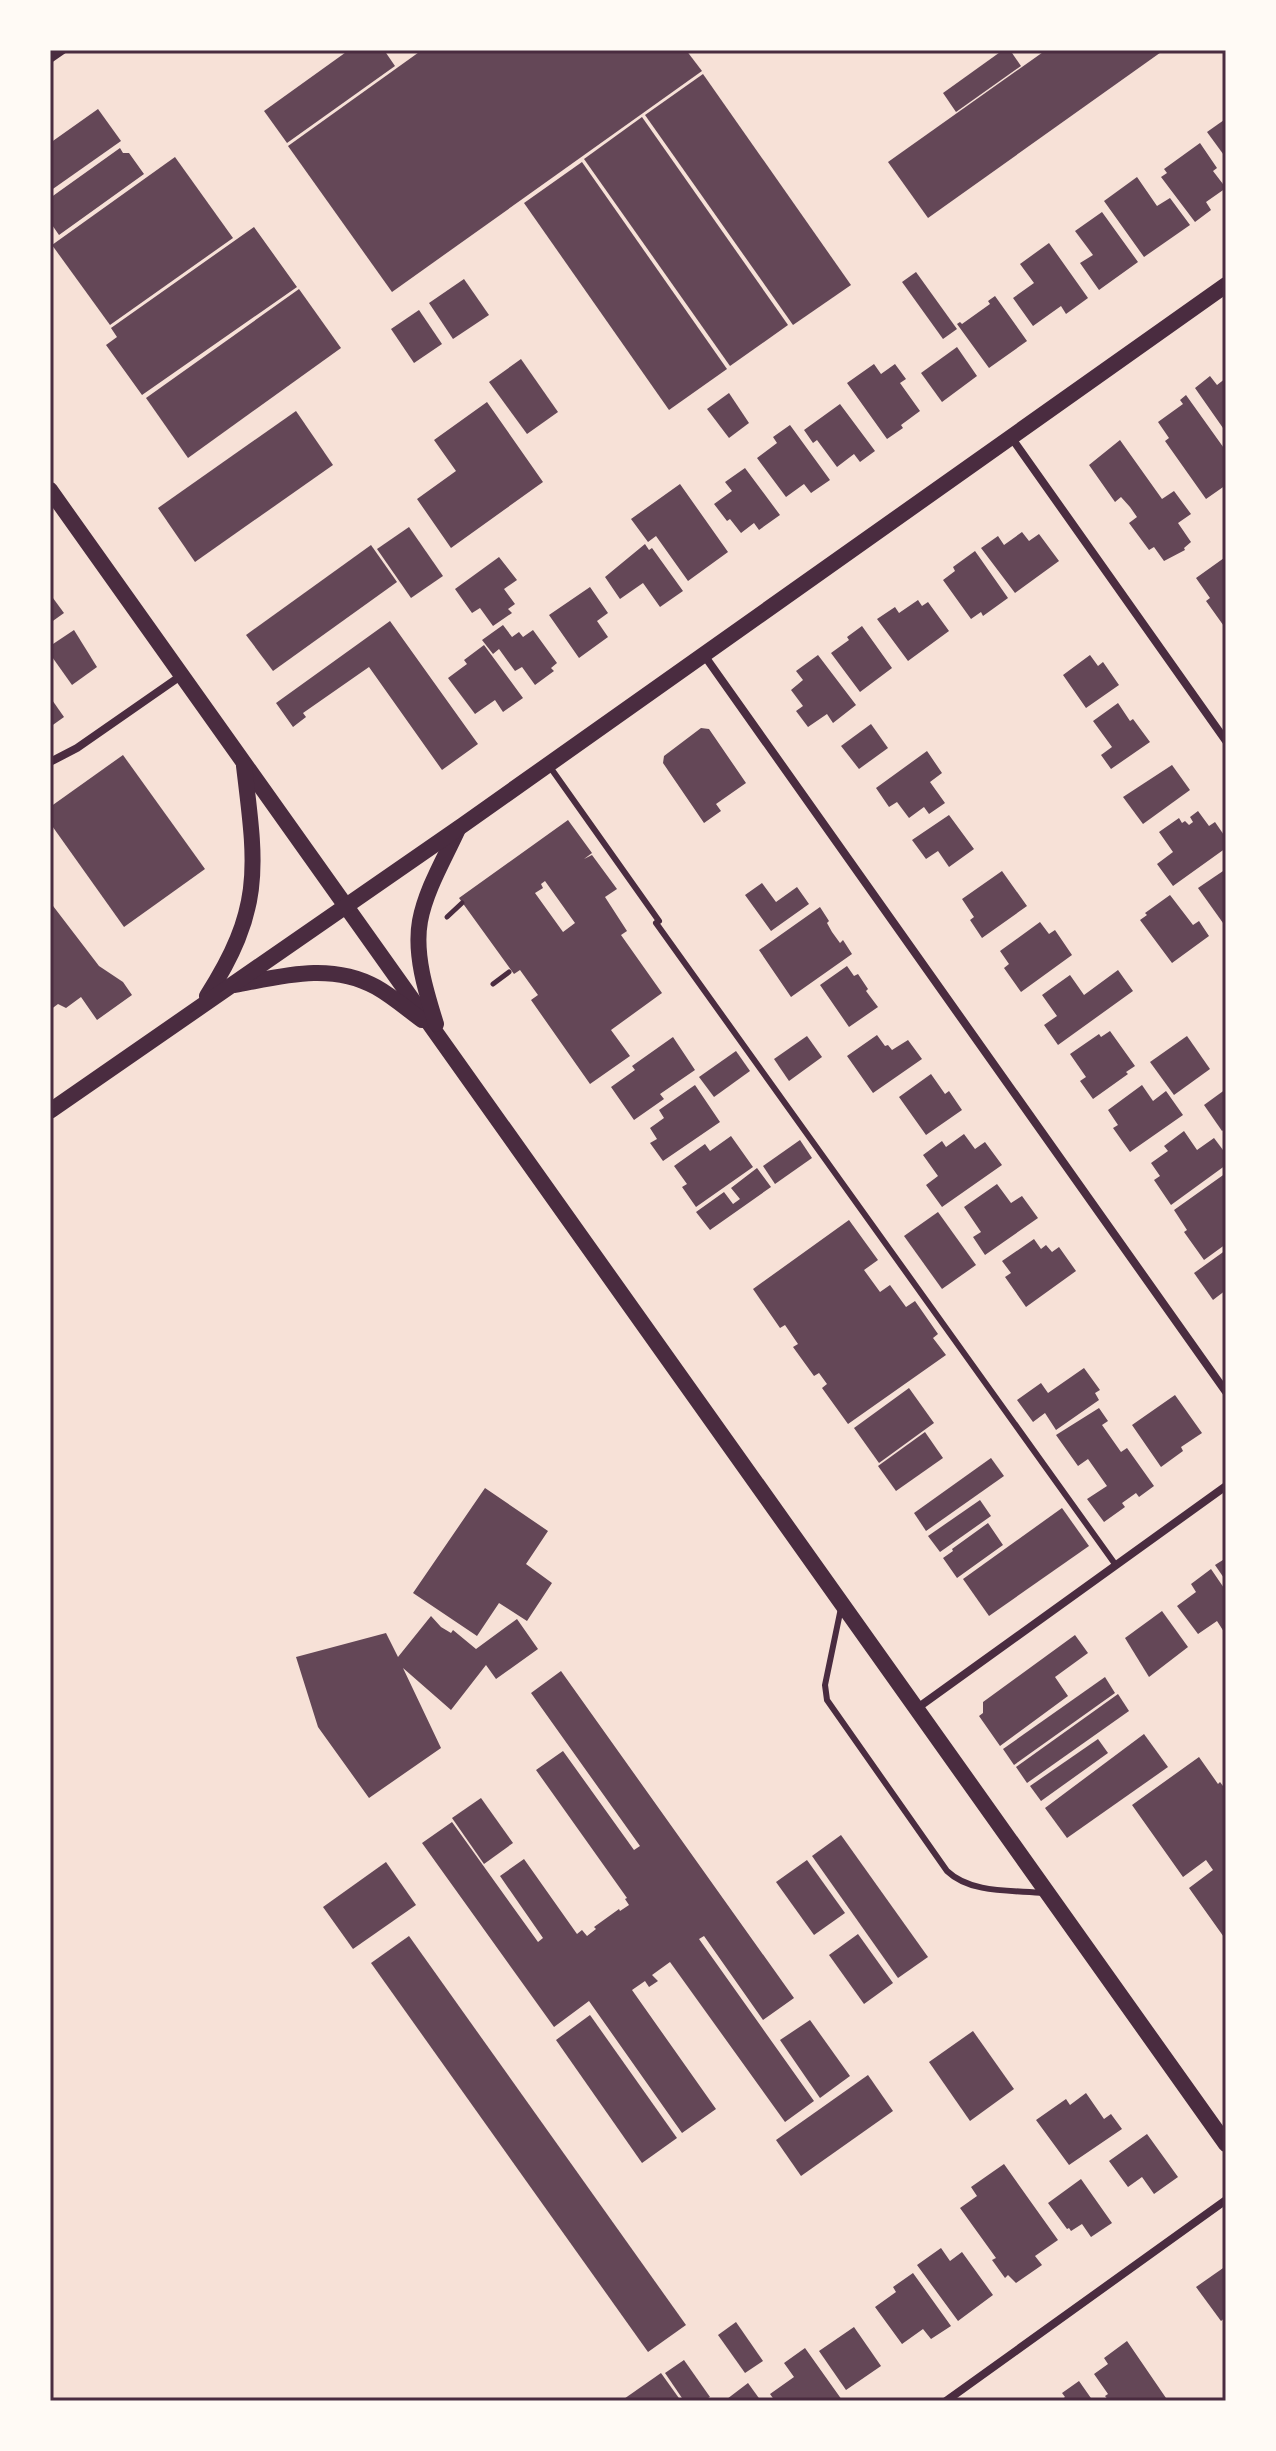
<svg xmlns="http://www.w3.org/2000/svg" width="1276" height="2451" viewBox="0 0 1276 2451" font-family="'Source Serif 4',serif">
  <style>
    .building { fill: #644757; fill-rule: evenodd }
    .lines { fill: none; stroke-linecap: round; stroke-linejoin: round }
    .path { stroke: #4a2c40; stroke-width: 5 }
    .service { stroke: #4a2c40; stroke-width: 6 }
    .minor { stroke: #4a2c40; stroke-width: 8 }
    .secondary { stroke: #4a2c40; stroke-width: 16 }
    .neatline { fill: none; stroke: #4a2c40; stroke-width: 3 }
  </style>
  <rect width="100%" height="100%" fill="#f7e1d7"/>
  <g class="building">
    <path d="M349,50H384L395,66L287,143L264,111Z"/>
    <path d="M422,50H686L702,71L392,292L288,146Z"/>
    <path d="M1003,50H1010L1021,66L956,112L943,93Z"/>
    <path d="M1046,50H1164L928,218L888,162Z"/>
    <path d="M703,74L851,285L793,325L645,115Z"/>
    <path d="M98,109L121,141L50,191V143Z"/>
    <path d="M642,117L788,325L730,366L584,159Z"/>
    <path d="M1224,120L1226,122V158L1207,132Z"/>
    <path d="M1200,143L1217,168L1213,171L1226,188L1206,202L1211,210L1195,222L1161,177L1167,173L1164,169Z"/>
    <path d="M120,148L123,153H129L144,174L59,235L50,222V198Z"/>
    <path d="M175,157L233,238L110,325L52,245Z"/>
    <path d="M582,162L727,369L669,410L524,203Z"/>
    <path d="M1137,177L1157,206L1170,198L1190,225L1144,257L1104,201Z"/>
    <path d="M1102,212L1138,262L1099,290L1080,263L1093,255L1075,231Z"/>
    <path d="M254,227L297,287L142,395L106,345L117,337L111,328Z"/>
    <path d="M1049,243L1088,298L1066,314L1061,306L1033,326L1013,298L1034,283L1020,264Z"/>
    <path d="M916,272L957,329L943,339L902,282Z"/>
    <path d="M464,279L489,315L453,339L429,303Z"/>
    <path d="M299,289L341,348L188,458L146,398Z"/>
    <path d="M995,296L1027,341L989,368L957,324L960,322L962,324L990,304L988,301Z"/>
    <path d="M419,310L442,344L414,363L391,329Z"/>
    <path d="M957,347L977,376L942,402L921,373Z"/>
    <path d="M521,359L558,412L527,434L489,382Z"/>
    <path d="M874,364L881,374L895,364L906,379L900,383L920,411L901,425L903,428L887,439L847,383Z"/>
    <path d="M1210,376L1217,385L1226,378V425L1223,428L1195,388Z"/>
    <path d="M729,393L749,423L729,438L707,409Z"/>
    <path d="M1186,395L1226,451V485L1206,499L1165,441L1169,438L1158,422L1183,404L1180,400Z"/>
    <path d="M487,402L543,482L451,548L417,499L456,471L434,440Z"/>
    <path d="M840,404L875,451L860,462L854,454L837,467L817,440L813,443L804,430Z"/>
    <path d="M296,411L333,465L195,562L158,508Z"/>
    <path d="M790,425L830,480L811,493L804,484L786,497L757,458L777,443L773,437Z"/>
    <path d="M1120,440L1162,499L1174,491L1191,514L1178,523L1191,542L1184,548L1185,550L1164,561L1154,547L1149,550L1129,523L1137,517L1130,507L1121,497L1115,502L1089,465Z"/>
    <path d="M745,468L780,515L759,530L754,523L741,533L730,519L727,521L714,504L732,491L725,482Z"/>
    <path d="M680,484L728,552L688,581L656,536L648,542L631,519Z"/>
    <path d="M409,527L443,576L411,598L377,549Z"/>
    <path d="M1022,532L1029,541L1039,534L1059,561L1015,593L981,548L998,536L1004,545Z"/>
    <path d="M645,544L649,550L652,548L683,591L660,607L643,583L620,599L605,577Z"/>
    <path d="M371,545L397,582L273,671L246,635Z"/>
    <path d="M975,551L1008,598L983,616L981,612L971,619L943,580L955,571L953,567Z"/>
    <path d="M499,557L517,580L504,589L515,604L508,609L512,613L493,626L480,608L472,613L455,589Z"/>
    <path d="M1224,558L1226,560V629L1206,601L1210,598L1196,578Z"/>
    <path d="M590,587L608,613L597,621L608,637L579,658L549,615Z"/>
    <path d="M50,594L64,613L50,623Z"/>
    <path d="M918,600L922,606L928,602L949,631L908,661L877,619L895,607L899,613Z"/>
    <path d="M390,621L478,744L442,770L369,667L303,713L306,717L293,727L276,703Z"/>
    <path d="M503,625L512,637L519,632L523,637L533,630L557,663L551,668L554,671L535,685L522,667L515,671L499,649L493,654L482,640Z"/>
    <path d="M862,626L892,668L860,692L831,653L849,640L847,637Z"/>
    <path d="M74,630L97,667L72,685L50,654V646Z"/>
    <path d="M484,645L523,698L503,712L495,700L475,714L448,678L467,664L464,660Z"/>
    <path d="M818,655L856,705L833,723L827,714L808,727L796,711L803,706L791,690L803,680L796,671Z"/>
    <path d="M1090,655L1098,666L1103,662L1119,685L1086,708L1063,675Z"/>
    <path d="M50,697L64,717L50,727Z"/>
    <path d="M1118,703L1130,721L1133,719L1150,742L1111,769L1101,755L1112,747L1093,721Z"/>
    <path d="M871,724L888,748L859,769L841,746Z"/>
    <path d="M701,728L709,729L746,783L716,804L721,811L704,823L663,763L664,756Z"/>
    <path d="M927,751L942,773L930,782L945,803L929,814L924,807L909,818L897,802L889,807L876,788Z"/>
    <path d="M123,755L205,869L124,927L50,823V807Z"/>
    <path d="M1172,765L1190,790L1143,824L1123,797Z"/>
    <path d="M1198,811L1209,826L1215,822L1226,838V848L1173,886L1157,864L1173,852L1159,832L1179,818L1182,823L1185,821L1189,825L1193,822L1190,817Z"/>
    <path d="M949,815L974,849L949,867L938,851L926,859L912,840Z"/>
    <path d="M568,820L592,853L584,859L592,855L617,889L605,897L627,931L621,935L662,993L611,1030L630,1056L590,1084L531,1000L538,995L520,970L514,974L459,898ZM545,881L575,923L563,932L535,893L543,888L541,884Z"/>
    <path d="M1226,869V921L1223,923L1198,888Z"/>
    <path d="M1002,871L1027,906L982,938L970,920L974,917L962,899Z"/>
    <path d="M762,883L776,902L797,887L809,904L771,931L745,895Z"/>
    <path d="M1170,895L1193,925L1199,921L1209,936L1172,963L1140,920L1147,915L1145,913Z"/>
    <path d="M50,902L99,966L123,982L132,995L97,1020L81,997L66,1008L58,1004L50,1010Z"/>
    <path d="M820,907L829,921L827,923L832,932L840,943L843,940L852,954L791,997L759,950Z"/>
    <path d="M1040,922L1049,934L1055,930L1072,955L1021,992L1004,968L1009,964L1000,951Z"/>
    <path d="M847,966L854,976L858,974L868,989L866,991L878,1007L849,1027L820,985Z"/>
    <path d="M1118,970L1133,991L1058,1045L1044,1025L1057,1016L1042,995L1070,975L1084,995Z"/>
    <path d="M1110,1031L1135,1066L1126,1072L1128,1074L1093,1099L1080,1081L1086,1077L1070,1054L1099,1034L1101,1037Z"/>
    <path d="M877,1035L885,1046L888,1045L892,1050L908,1040L922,1059L873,1093L847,1056Z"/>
    <path d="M807,1036L822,1057L789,1081L774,1059Z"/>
    <path d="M1187,1036L1210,1069L1174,1095L1150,1062Z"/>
    <path d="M673,1037L695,1070L660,1094L664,1099L634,1120L611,1087L635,1070L632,1066Z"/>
    <path d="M736,1051L750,1071L714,1097L699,1077Z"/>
    <path d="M931,1074L945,1094L949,1091L962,1110L926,1135L899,1097Z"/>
    <path d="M695,1085L720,1122L663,1161L650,1143L657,1139L650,1128L664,1118L659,1110Z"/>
    <path d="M1142,1085L1153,1101L1166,1091L1183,1115L1130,1152L1113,1128L1118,1125L1108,1110Z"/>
    <path d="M1226,1089V1128L1222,1131L1204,1105Z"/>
    <path d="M1184,1131L1197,1150L1214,1138L1226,1154V1165L1171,1205L1154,1180L1160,1176L1151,1163L1168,1151L1164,1146Z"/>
    <path d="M964,1134L975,1149L985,1142L1002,1165L942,1207L926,1185L938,1176L923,1155L942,1141L946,1147Z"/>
    <path d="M731,1136L753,1167L696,1207L682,1187L687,1184L674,1166L705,1144L710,1151Z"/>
    <path d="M800,1140L812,1158L775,1184L763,1166Z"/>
    <path d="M757,1168L771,1187L710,1230L696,1212L724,1192L733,1204L740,1199L731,1188Z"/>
    <path d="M1226,1173V1244L1204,1260L1184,1232L1187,1230L1174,1210Z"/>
    <path d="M997,1184L1011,1203L1022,1196L1038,1218L985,1255L973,1237L981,1232L964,1207Z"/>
    <path d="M938,1212L976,1265L942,1289L904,1236Z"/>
    <path d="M849,1220L878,1260L864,1270L880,1292L890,1285L906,1307L915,1301L938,1334L933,1338L946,1355L848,1424L822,1388L827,1384L819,1373L814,1376L793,1347L798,1344L785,1325L780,1328L753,1289Z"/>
    <path d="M1034,1239L1041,1249L1046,1245L1052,1252L1059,1247L1076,1271L1026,1307L1005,1277L1011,1273L1002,1261Z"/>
    <path d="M1226,1250V1290L1213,1300L1194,1273Z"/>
    <path d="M1084,1368L1100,1390L1095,1393L1099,1400L1056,1430L1045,1413L1033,1422L1017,1400L1041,1383L1048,1393Z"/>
    <path d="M909,1388L934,1423L879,1463L854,1428Z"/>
    <path d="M1175,1395L1202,1433L1181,1447L1183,1451L1161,1467L1132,1425Z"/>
    <path d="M1099,1408L1108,1421L1102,1425L1121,1452L1127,1448L1154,1486L1139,1497L1136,1493L1122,1503L1125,1507L1104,1522L1087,1499L1107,1486L1088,1459L1078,1466L1056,1435Z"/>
    <path d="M925,1432L943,1458L896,1491L878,1466Z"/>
    <path d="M991,1458L1004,1476L926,1531L914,1513Z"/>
    <path d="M485,1488L548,1531L526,1564L552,1583L527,1621L499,1603L477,1636L413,1593Z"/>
    <path d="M980,1500L991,1516L940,1552L928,1536Z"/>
    <path d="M1062,1508L1089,1546L989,1616L963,1579Z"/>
    <path d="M988,1523L1003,1545L957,1578L943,1558L953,1551L952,1549Z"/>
    <path d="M1226,1558V1581L1215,1565Z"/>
    <path d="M1211,1569L1226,1591V1635L1217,1621L1198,1634L1177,1606L1196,1592L1191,1584Z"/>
    <path d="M1162,1611L1188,1647L1149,1677L1125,1638Z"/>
    <path d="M431,1616L441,1627L451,1633L453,1630L476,1649L517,1619L538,1649L496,1679L486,1665L451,1710L403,1668L441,1748L369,1798L318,1727L296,1657L386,1633L398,1657Z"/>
    <path d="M1075,1635L1088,1653L1055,1677L1068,1696L1000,1746L979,1716L983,1713V1702Z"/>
    <path d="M561,1671L794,1998L763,2020L704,1936L699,1939L814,2101L785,2122L670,1962L652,1975L658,1981L649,1987L645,1981L632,1990L716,2109L682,2133L589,2001L554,2027L422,1843L452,1822L538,1942L543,1938L500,1876L524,1859L577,1934L582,1930L587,1936L596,1929L594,1927L619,1909L620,1911L629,1905L625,1899L627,1898L536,1770L563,1751L634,1850L640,1846L531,1693Z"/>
    <path d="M1105,1677L1115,1693L1014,1765L1003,1749Z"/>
    <path d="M1118,1694L1129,1711L1027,1783L1016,1767Z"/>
    <path d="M1144,1734L1168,1767L1067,1838L1045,1808Z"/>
    <path d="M1098,1739L1108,1753L1041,1801L1030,1786Z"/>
    <path d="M1199,1757L1218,1784L1220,1782L1226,1790V1940L1189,1888L1213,1870L1206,1860L1183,1877L1132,1805Z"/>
    <path d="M481,1798L513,1843L484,1864L452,1818Z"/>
    <path d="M841,1835L928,1957L898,1978L812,1856Z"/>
    <path d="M807,1860L845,1913L814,1935L776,1882Z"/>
    <path d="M386,1862L416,1905L353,1949L323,1907Z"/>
    <path d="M858,1934L893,1983L864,2004L829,1955Z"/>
    <path d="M409,1936L686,2325L648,2352L371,1963Z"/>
    <path d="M590,2015L677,2138L642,2163L556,2040Z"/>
    <path d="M810,2020L850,2076L820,2098L780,2040Z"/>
    <path d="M973,2031L1014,2089L970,2121L929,2062Z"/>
    <path d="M868,2075L893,2111L801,2176L776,2140Z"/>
    <path d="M1086,2093L1104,2119L1111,2114L1122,2129L1069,2165L1036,2120L1066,2099L1070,2105Z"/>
    <path d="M1147,2134L1178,2177L1154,2194L1142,2177L1128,2187L1109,2161Z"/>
    <path d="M1004,2164L1058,2240L1035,2256L1042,2265L1016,2283L1008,2275L1005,2278L992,2260L996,2258L960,2208L977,2196L971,2187Z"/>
    <path d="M1081,2179L1112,2223L1091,2237L1082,2224L1071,2231L1069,2228L1067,2229L1048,2203Z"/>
    <path d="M941,2248L950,2261L962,2252L993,2295L958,2321L917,2265Z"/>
    <path d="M1226,2266V2317L1221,2321L1196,2287Z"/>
    <path d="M913,2273L951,2326L931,2339L923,2329L902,2344L875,2307L896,2292L893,2287Z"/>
    <path d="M736,2322L763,2361L745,2373L718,2335Z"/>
    <path d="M854,2327L881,2366L846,2390L819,2351Z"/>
    <path d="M1127,2341L1166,2398L1163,2401H1109L1105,2396L1108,2394L1094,2374L1108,2364L1104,2358Z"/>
    <path d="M805,2348L842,2400L840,2401H775L770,2394L794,2377L784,2363Z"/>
    <path d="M684,2360L710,2397L703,2401H684L665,2373Z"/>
    <path d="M661,2373L681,2401H621Z"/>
    <path d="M1079,2381L1093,2401H1060L1065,2397L1062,2393Z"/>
    <path d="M748,2383L761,2401H728L727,2399Z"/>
  </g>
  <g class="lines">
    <g class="path">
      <path d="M447,917L462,903"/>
      <path d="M493,984L509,972"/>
    </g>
    <g class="service">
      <path d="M550,767L659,921L656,923L1115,1564"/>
      <path d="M841,1608L825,1685L827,1700L947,1871C971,1894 1013,1890 1044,1893"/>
    </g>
    <g class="minor">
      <path d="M50,59L63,50"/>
      <path d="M1011,437L1226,741"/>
      <path d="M704,655L1226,1392"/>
      <path d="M50,762L77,748L182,675"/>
      <path d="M916,1709L1226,1486"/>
      <path d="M946,2401L1226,2200"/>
    </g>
    <g class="secondary">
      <path d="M50,490L1226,2144"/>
      <path d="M235,985C282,976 331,962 376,987C392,996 407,1009 422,1020"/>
      <path d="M207,996C264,907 256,866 244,766"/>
      <path d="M436,1024C426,992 414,954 420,921C426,889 445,858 458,829"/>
      <path d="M50,1111L463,825L1226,285"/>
    </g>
  </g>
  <rect width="1276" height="2451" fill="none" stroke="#fffaf5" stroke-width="104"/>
  <rect x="52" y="52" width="1172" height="2347" class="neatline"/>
</svg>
